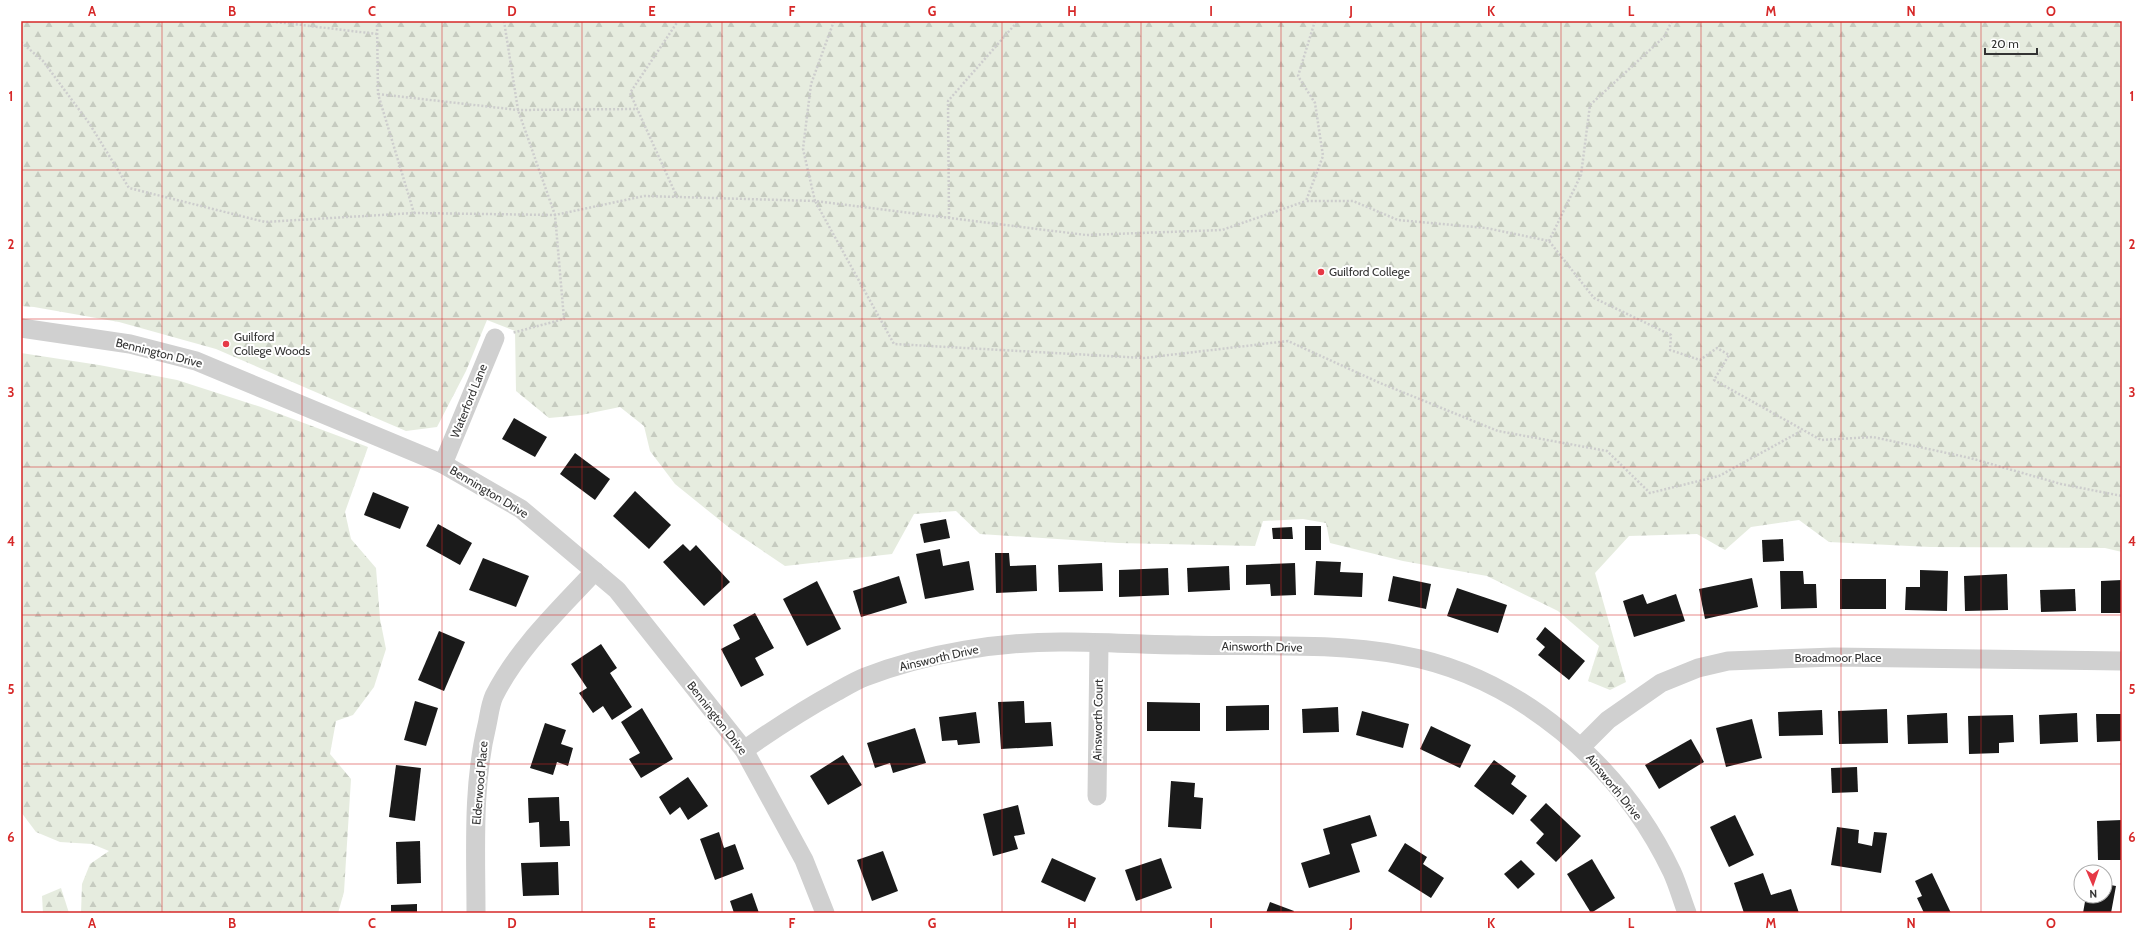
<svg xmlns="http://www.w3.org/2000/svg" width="2143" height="934" viewBox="0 0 2143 934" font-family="Cabin,sans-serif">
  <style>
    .forest { fill: url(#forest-firs) }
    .building { fill: #1a1a1a }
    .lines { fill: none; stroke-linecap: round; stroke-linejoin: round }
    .path { stroke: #cdcdcd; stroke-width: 2.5; stroke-dasharray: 2 2; stroke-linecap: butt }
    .minor { stroke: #d0d0d0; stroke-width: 19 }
    .grid { fill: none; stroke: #d62828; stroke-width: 1; stroke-opacity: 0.55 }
    .poi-dot { fill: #e63946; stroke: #fff; stroke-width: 1.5 }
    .labels { text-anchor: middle; stroke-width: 4; stroke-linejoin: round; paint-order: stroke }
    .poi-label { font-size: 12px; fill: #333; stroke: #fff; text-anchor: start }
    .street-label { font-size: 12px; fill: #333; stroke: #fff }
    .neatline { fill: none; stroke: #d62828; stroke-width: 1.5 }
    .grid-label { font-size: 13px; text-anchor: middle; font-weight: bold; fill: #d62828 }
  </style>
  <defs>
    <pattern id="forest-firs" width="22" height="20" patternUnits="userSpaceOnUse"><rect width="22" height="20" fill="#e6ecdf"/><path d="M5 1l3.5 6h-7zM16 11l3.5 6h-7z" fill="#c6cbc0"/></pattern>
  </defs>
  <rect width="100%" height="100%" fill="#fff"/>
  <g class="forest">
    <path d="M21,21H2122V552L2105,548L1930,547L1829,542L1799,520L1751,527L1725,550L1697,534L1629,536L1595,573L1626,682L1610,690L1588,681L1599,646L1558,611L1487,576L1403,561L1330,543L1326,523L1303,519L1263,521L1255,546L1118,543L980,534L956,511L914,514L892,554L785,566L732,530L675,484L650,451L644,426L620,407L581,415L549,418L516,391L515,331L487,320L466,371L437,427L406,431L216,349L119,322L34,307L21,306Z"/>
    <path d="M21,353L99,365L177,380L261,407L368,447L345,512L351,539L376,568L380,619L386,649L374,687L353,715L336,721L330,754L351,779L344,892L338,913H81L82,884L90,864L109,851L92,844L60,842L36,832L21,812Z"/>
    <path d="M61,888L69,913H43L42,896Z"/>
  </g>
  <g class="building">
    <path d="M514,418L547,437L535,457L502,439Z"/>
    <path d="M575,453L610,479L595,500L560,474Z"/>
    <path d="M635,491L671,525L649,549L613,516Z"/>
    <path d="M373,492L409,507L400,529L364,515Z"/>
    <path d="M946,519L950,538L924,543L920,524Z"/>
    <path d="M438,524L472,543L460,565L426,546Z"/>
    <rect x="1305" y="526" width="16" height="24"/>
    <path d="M1292,527L1293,539H1273L1272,528Z"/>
    <path d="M1783,539L1784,561L1763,562L1762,540Z"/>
    <path d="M683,544L690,551L696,545L730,582L704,606L663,562Z"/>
    <path d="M940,549L943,566L969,561L974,590L925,599L916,554Z"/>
    <path d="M995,553H1009L1010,566L1036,565L1037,591L996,593Z"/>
    <path d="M483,558L529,576L516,607L469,590Z"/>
    <path d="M1316,561L1341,562L1340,572L1363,573L1362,597L1314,595Z"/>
    <path d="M1102,563L1103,591L1059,592L1058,565Z"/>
    <path d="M1295,563L1296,595L1271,596L1270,584L1246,585V565Z"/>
    <path d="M1229,566L1230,590L1188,592L1187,568Z"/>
    <path d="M1168,568L1169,595L1119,597V570Z"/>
    <path d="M1920,570L1948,571L1947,611L1905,610L1906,587H1920Z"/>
    <path d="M1780,571H1803L1804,584H1816L1817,608L1781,609Z"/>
    <path d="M2007,574L2008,610L1965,611L1964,576Z"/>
    <path d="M899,576L907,603L861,617L853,591Z"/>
    <path d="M1393,576L1431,584L1426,609L1388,601Z"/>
    <path d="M1752,578L1758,607L1705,619L1699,589Z"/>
    <rect x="1840" y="579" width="46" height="30"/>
    <path d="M2122,580V613H2101V581Z"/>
    <path d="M817,581L841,629L807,646L783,599Z"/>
    <path d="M1457,588L1507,605L1498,633L1447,616Z"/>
    <path d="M2075,589L2076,611L2041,612L2040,590Z"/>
    <path d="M1643,594L1647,604L1676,594L1685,621L1634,637L1623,601Z"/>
    <path d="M755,613L774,648L755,658L764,675L741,687L721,649L740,639L733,625Z"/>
    <path d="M1545,627L1585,661L1569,680L1538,655L1545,647L1536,639Z"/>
    <path d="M439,631L465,642L444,691L418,680Z"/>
    <path d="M601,644L617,668L610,673L632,707L612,720L603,706L593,713L579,693L587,688L571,664Z"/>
    <path d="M415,701L438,708L426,746L404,740Z"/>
    <path d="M1024,701L1025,723L1051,722L1053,746L1001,749L998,702Z"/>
    <path d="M1147,702L1200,703V731H1147Z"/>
    <path d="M1269,705V730L1226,731V706Z"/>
    <path d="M1338,707L1339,732L1303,733L1302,709Z"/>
    <path d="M642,708L673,759L641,778L629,759L640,753L621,722Z"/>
    <path d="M1887,709L1888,743L1839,744L1838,711Z"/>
    <path d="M1822,710L1823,735L1779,736L1778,712Z"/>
    <path d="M1362,711L1409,724L1403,748L1356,735Z"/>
    <path d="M976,712L980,743L958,745L957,740L942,741L939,717Z"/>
    <path d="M1947,713L1948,743L1908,744L1907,715Z"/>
    <path d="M2077,713L2078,742L2040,744L2039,715Z"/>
    <path d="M2096,714H2122V741L2097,742Z"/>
    <path d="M2013,715L2014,742L1999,743V753L1969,754L1968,716Z"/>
    <path d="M1752,719L1762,758L1726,767L1716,728Z"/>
    <path d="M545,723L566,730L561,744L573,748L568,766L557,762L553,775L530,768Z"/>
    <path d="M1431,726L1471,745L1460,768L1420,749Z"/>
    <path d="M915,728L926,763L893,773L890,763L875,768L867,743Z"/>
    <path d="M1691,739L1704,762L1659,789L1645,765Z"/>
    <path d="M843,755L862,785L828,805L810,776Z"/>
    <path d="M1494,760L1516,776L1511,784L1527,796L1513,815L1474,786Z"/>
    <path d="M396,765L421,768L415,821L389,817Z"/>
    <path d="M1857,767L1858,792L1832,793L1831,768Z"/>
    <path d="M688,777L708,806L688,820L680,807L670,815L659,797Z"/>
    <path d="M1171,781L1195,783L1194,797L1203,798L1201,829L1168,827Z"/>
    <path d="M559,797L560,821H569L570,846L540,847L539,822L529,823L528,798Z"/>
    <path d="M1546,803L1581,836L1556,862L1536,843L1544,834L1530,820Z"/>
    <path d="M1018,805L1025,834L1014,836L1018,849L993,856L983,814Z"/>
    <path d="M1370,815L1377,836L1351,844L1360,872L1309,888L1301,863L1330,854L1323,829Z"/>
    <path d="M1735,815L1754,855L1729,867L1710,827Z"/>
    <path d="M2122,820V860H2098L2097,821Z"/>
    <path d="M1837,827L1859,830L1858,843L1872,846L1874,832L1887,833L1881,873L1831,865Z"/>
    <path d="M719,832L724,848L735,844L744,869L715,880L700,839Z"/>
    <path d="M420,841L421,883L397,884L396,842Z"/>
    <path d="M1405,843L1427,857L1423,864L1444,878L1431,898L1388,871Z"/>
    <path d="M883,851L898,891L872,901L857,860Z"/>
    <path d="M1052,858L1096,878L1085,902L1041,882Z"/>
    <path d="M1161,858L1172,888L1136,901L1125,870Z"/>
    <path d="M1592,859L1615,898L1591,913L1567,874Z"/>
    <path d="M1521,860L1535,874L1518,889L1504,874Z"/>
    <path d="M558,862L559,895L523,896L521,863Z"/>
    <path d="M1763,873L1771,895L1791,889L1799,913H1744L1734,883Z"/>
    <path d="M1932,873L1951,913H1924L1917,898L1922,896L1915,881Z"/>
    <path d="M2105,884L2116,886L2111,913H2083L2086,896H2105Z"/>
    <path d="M752,893L759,913H734L730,901Z"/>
    <path d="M1270,902L1294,911L1293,913H1266Z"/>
    <path d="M417,904V913H391V905Z"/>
  </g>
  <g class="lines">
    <g class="path">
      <path d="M268,21L377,34"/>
      <path d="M377,21L378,94L414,213"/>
      <path d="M504,21L518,110L555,215L564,319L512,333"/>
      <path d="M834,21L811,84L803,149L815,201L1086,235L1222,230L1306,201"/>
      <path d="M1315,21L1298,76L1315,103L1323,156L1306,201H1353L1398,220L1486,228L1549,241L1594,298L1671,335L1670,350L1700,360L1717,348L1729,355L1714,380L1821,440L1873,437L1970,458L2061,484L2122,496"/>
      <path d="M21,42L43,61L89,123L129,188L265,222L414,213L555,215L644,196L815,201L894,344L1144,358L1288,341L1380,383L1498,431L1607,451L1650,493L1719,476L1803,430"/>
      <path d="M378,94L518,110L638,109"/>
      <path d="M677,197L630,93L678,21"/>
      <path d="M949,218L948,101L1018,21"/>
      <path d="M1549,241L1581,175L1590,105L1664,37L1672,21"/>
    </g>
    <g class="minor">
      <path d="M21,328L130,344L196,361L443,464L521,509L617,590L744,750L804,860L825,913"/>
      <path d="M443,464L495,338"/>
      <path d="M1581,747L1608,720L1661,683L1698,668L1728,661L1834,657L2122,661"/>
      <path d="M744,750C774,729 803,710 836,692C845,687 855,681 865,677C927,653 1002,641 1068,642C1108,642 1148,645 1188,645C1258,647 1331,642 1401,655C1519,676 1621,765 1672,872C1678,885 1682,900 1687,913"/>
      <path d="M1097,796L1099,644"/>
      <path d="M476,913C476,851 472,787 487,725C489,716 490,705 494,696C518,648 559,610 595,571"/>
    </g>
  </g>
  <path class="grid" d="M162,21V913M302,21V913M442,21V913M582,21V913M722,21V913M862,21V913M1002,21V913M1141,21V913M1281,21V913M1421,21V913M1561,21V913M1701,21V913M1841,21V913M1981,21V913M21,170H2122M21,319H2122M21,467H2122M21,615H2122M21,764H2122"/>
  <g class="poi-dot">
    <circle cx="1321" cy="272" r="4"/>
    <circle cx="226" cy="344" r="4"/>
  </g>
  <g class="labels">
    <g class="poi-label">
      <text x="1329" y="276">Guilford College</text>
      <text x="234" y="341">Guilford<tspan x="234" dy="14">College Woods</tspan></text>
    </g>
    <g class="street-label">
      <text transform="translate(159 353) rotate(14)" y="4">Bennington Drive</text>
      <text transform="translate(469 401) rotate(-68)" y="4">Waterford Lane</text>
      <text transform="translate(489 492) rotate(31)" y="4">Bennington Drive</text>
      <text transform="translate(1262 647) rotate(1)" y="4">Ainsworth Drive</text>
      <text transform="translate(939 658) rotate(-13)" y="4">Ainsworth Drive</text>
      <text x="1838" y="662">Broadmoor Place</text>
      <text transform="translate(717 718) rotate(52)" y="4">Bennington Drive</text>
      <text transform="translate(1098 720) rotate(-89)" y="4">Ainsworth Court</text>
      <text transform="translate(480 783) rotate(-85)" y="4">Elderwood Place</text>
      <text transform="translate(1614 787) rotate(51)" y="4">Ainsworth Drive</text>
    </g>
  </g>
  <rect width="2143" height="934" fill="none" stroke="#ffffff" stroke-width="44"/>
  <g transform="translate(2093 884) rotate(178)"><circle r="19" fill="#ffffff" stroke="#adadad"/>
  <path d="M0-3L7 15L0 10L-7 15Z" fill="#e63946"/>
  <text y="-6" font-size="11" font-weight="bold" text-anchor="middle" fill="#333333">N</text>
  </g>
  <path d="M1985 48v6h52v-6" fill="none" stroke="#333333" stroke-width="2"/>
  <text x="1991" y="48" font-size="12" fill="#333333" stroke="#ffffff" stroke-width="3" paint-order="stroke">20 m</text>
  <rect x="22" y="22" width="2099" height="890" class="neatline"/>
  <g class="grid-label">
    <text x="92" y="16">A</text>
    <text x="232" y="16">B</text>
    <text x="372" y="16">C</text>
    <text x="512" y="16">D</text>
    <text x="652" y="16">E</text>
    <text x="792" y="16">F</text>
    <text x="932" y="16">G</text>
    <text x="1072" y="16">H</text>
    <text x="1211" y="16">I</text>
    <text x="1351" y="16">J</text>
    <text x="1491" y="16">K</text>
    <text x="1631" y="16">L</text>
    <text x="1771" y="16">M</text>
    <text x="1911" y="16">N</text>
    <text x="2051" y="16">O</text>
    <text x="11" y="101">1</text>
    <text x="2132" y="101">1</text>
    <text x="11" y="249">2</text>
    <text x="2132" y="249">2</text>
    <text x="11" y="397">3</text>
    <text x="2132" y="397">3</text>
    <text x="11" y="546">4</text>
    <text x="2132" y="546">4</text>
    <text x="11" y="694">5</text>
    <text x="2132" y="694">5</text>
    <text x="11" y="842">6</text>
    <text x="2132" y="842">6</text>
    <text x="92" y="928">A</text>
    <text x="232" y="928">B</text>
    <text x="372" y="928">C</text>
    <text x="512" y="928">D</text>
    <text x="652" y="928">E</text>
    <text x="792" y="928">F</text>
    <text x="932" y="928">G</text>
    <text x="1072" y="928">H</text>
    <text x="1211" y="928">I</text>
    <text x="1351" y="928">J</text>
    <text x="1491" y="928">K</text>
    <text x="1631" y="928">L</text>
    <text x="1771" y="928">M</text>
    <text x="1911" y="928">N</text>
    <text x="2051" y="928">O</text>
  </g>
</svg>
